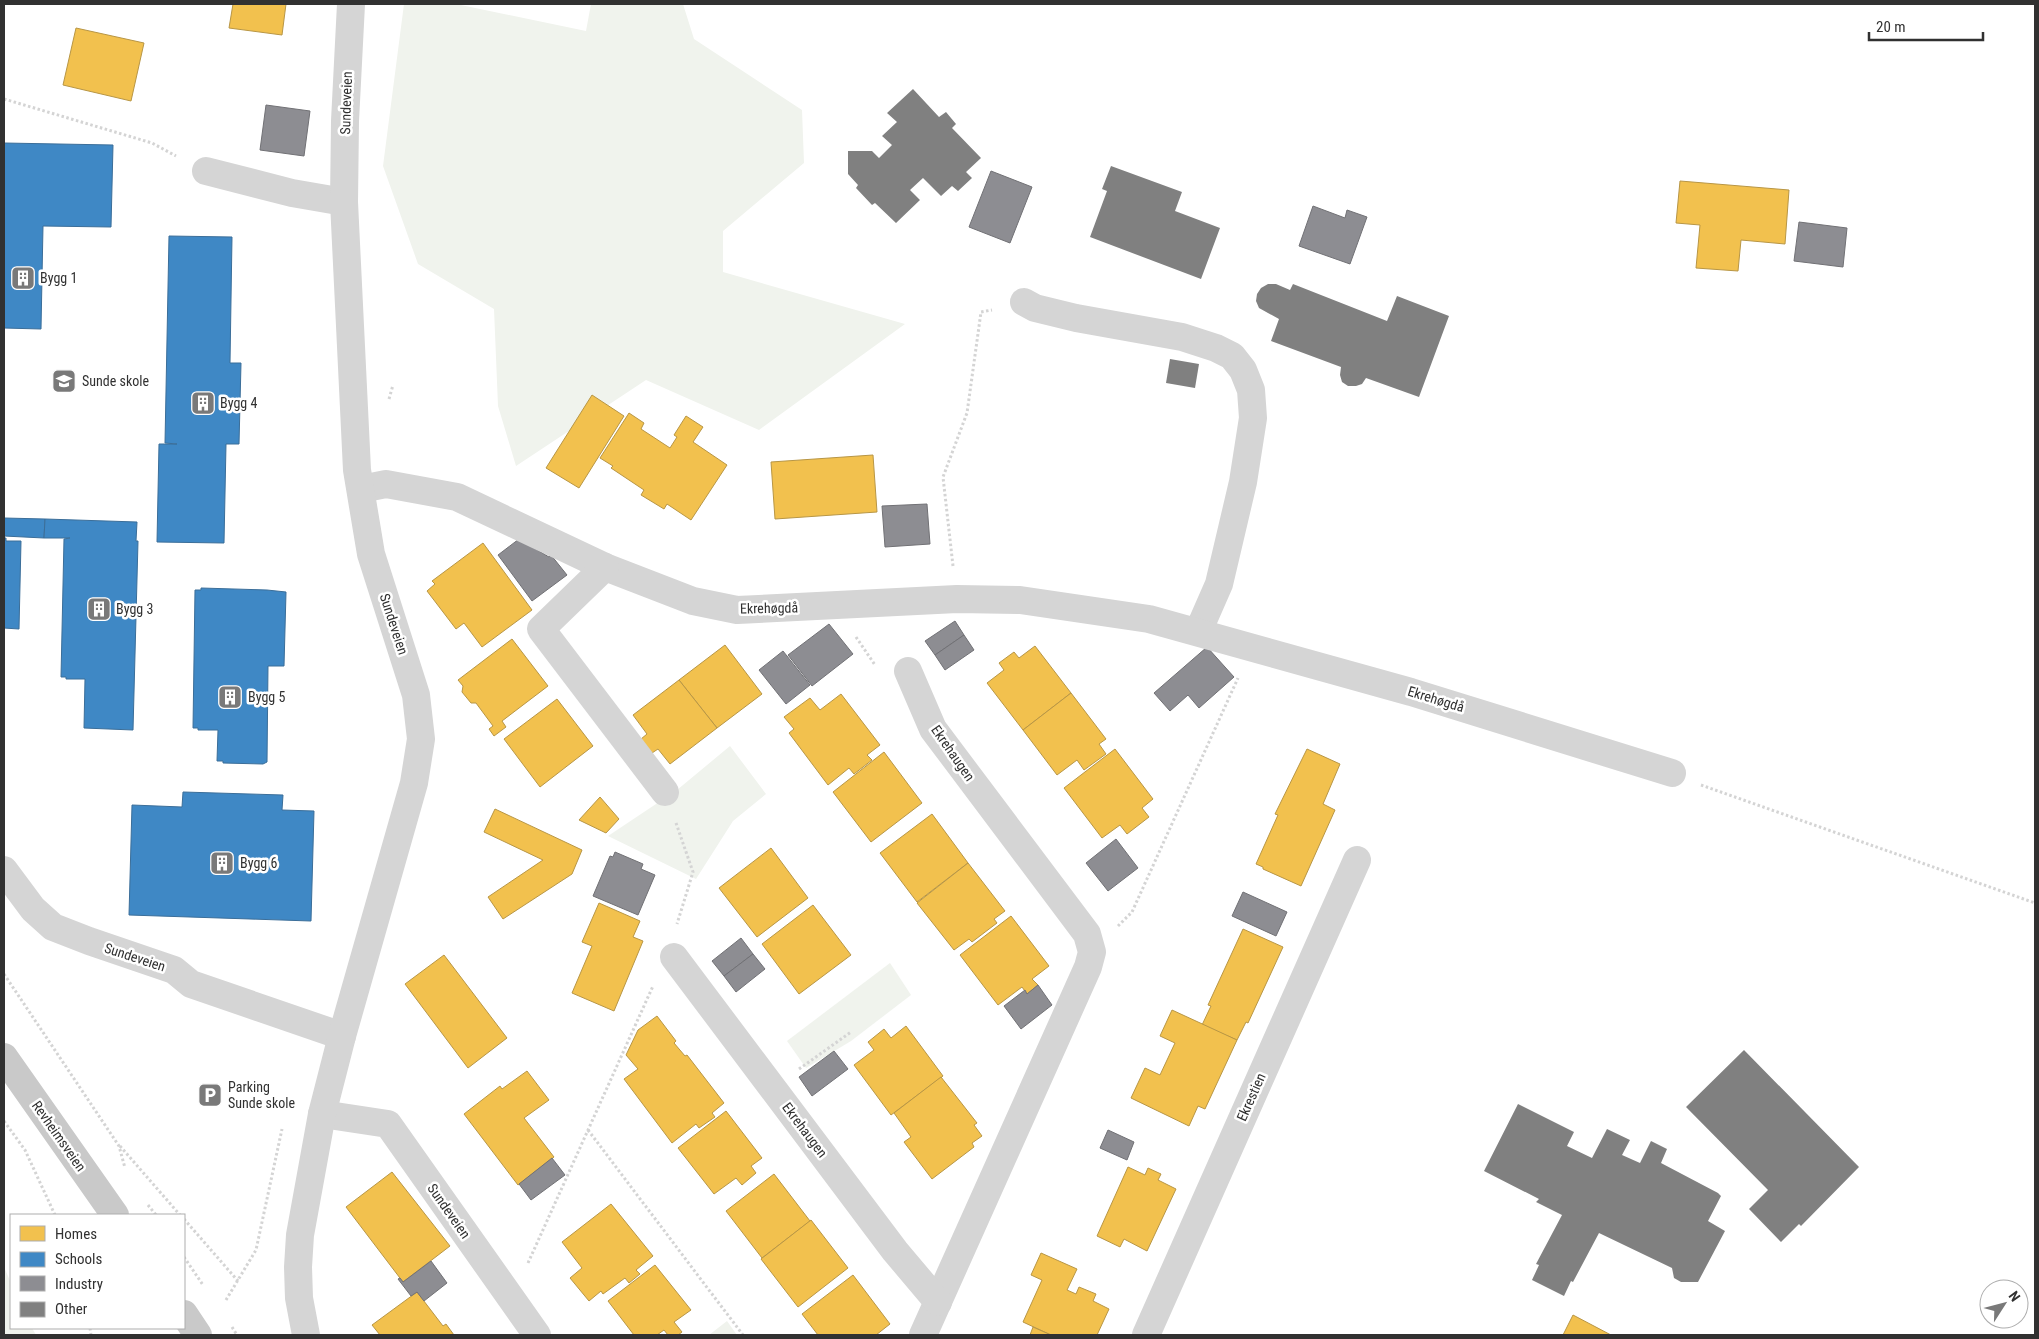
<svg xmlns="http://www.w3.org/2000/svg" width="2039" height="1339" viewBox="0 0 2039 1339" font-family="'Roboto Condensed',sans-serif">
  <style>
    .green { fill: #f0f3ed }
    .homes { fill: #f2c14e; stroke: #b89645 }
    .schools { fill: #3f88c5; stroke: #3b6e99 }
    .industry { fill: #8d8d92; stroke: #717175 }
    .building { fill: #808080 }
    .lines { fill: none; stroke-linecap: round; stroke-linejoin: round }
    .path { stroke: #d4d4d4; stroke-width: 3; stroke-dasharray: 2.5 2.5; stroke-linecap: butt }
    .minor { stroke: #d5d5d5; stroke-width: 28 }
    .major { stroke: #c9c9c9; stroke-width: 28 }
    .labels { text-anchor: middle; stroke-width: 5; stroke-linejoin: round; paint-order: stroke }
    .street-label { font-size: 14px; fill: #313131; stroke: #fff }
    .poi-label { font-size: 14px; fill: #313131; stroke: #fff; text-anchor: start }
  </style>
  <rect width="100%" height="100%" fill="#fff"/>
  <g class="green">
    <path d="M404,4H456L586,31L591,4H683L694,39L802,110L804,163L723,231V272L905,324L759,430L646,380L516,466L498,406L494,309L418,264L383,166Z"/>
    <path d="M730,746L766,794L733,821L696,879L608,836L677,790Z"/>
    <path d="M890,963L911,995L851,1041L806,1068L787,1041Z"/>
    <path d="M4,1267L11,1283V1328H32L36,1335H4Z"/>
    <path d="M727,1321L737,1335H709Z"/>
  </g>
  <g class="homes">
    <path d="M233,4H286L282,35L229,28Z"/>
    <path d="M76,28L144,43L131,101L63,85Z"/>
    <path d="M1680,181L1789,190L1785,244L1741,240L1738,271L1696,268L1700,225L1676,223Z"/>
    <path d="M592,395L624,416L579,488L546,468Z"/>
    <path d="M629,413L644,423L641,429L670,448L677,437L674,435L686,416L703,427L693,442L727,465L691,520L667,504L664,509L641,495L644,490L611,468L613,466L600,458Z"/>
    <path d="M873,455L877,512L775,519L771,462Z"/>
    <path d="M483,543L532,610L482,647L464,623L456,629L427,591L435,584L432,581Z"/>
    <path d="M512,639L548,686L502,721L506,727L494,736L489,729L493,726L476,703H471L462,692L463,686L458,680Z"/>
    <path d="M725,645L762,694L717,728L679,680Z"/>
    <path d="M1035,646L1071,693L1023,730L987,683L1004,670L999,663L1014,652L1019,658Z"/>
    <path d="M679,680L717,728L670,764L658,749L652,753L641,739L647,734L633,715Z"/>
    <path d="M1071,693L1106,739L1099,744L1106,754L1084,770L1077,760L1057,775L1023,730Z"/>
    <path d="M841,694L880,745L867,755L872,760L854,774L849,768L828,785L789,733L794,729L784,717L810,698L820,710Z"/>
    <path d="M557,699L593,746L540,787L504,739Z"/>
    <path d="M1115,749L1153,799L1142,808L1149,817L1127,834L1120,825L1102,838L1064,788Z"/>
    <path d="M1307,749L1340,764L1323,804L1335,810L1301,886L1263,869V867L1256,864L1278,815L1275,814Z"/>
    <path d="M884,752L922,803L871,842L833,792Z"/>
    <path d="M600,797L619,819L606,833L579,820Z"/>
    <path d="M495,809L582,850L572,874L503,919L488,897L543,860L484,832Z"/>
    <path d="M932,814L968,863L917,902L880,853Z"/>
    <path d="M771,848L808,898L757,937L719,888Z"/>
    <path d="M968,863L1005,911L994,919L997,923L972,942L969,939L954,950L917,903Z"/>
    <path d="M599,903L640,921L633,937L643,941L614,1011L572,993L592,946L582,942Z"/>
    <path d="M813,905L851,955L799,994L762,944Z"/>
    <path d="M1011,916L1049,966L1032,979L1038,985L1027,994L1022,987L998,1005L960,955Z"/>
    <path d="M1243,929L1283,947L1248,1023L1246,1022L1237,1040L1202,1025L1211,1006L1208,1005Z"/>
    <path d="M444,955L507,1038L468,1068L405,984Z"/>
    <path d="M1172,1010L1237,1040L1205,1109L1198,1106L1189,1126L1131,1098L1145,1068L1160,1075L1175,1043L1160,1036Z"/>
    <path d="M657,1016L676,1041L674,1043L685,1056L687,1055L724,1103L712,1113L715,1117L699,1128L696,1124L672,1143L624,1079L638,1069L626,1055L638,1030Z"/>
    <path d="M906,1026L943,1076L891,1115L854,1065L874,1050L868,1042L884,1029L891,1038Z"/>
    <path d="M527,1071L549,1100L524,1118L554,1157L518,1185L464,1114L500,1086L502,1089Z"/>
    <path d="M941,1077L977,1123L974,1125L982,1136L972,1143L974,1147L932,1179L904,1142L911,1137L894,1113Z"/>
    <path d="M726,1111L762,1158L751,1166L756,1173L742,1185L736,1178L714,1194L678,1148Z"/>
    <path d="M1128,1167L1145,1175L1148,1168L1161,1174L1158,1180L1176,1189L1147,1251L1124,1239L1120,1247L1097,1236Z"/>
    <path d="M392,1172L450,1246L403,1282L346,1207Z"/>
    <path d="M774,1174L810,1221L762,1258L726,1211Z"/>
    <path d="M611,1204L653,1256L636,1270L640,1274L629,1283L625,1278L603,1294L601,1291L589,1301L570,1278L582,1268L562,1242Z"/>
    <path d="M811,1220L848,1268L798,1307L761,1259Z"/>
    <path d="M1041,1253L1077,1269L1067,1290L1076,1294L1079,1287L1096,1294L1093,1301L1109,1309L1097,1335H1051L1023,1322L1042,1280L1031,1275Z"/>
    <path d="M655,1265L691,1310L674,1322L682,1332L678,1335H668L664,1330L657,1335H634L608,1301Z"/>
    <path d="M853,1275L890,1324L876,1335H818L802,1314Z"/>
    <path d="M417,1292L443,1326L446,1324L454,1335H380L372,1325Z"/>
    <path d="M1573,1315L1611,1335H1563Z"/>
    <path d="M1033,1327L1051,1335H1030Z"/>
  </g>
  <g class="schools">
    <path d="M4,143L113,145L111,227L43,226L41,329L4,328Z"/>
    <path d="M169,236L232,237L230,363H241L239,444H226L224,543L157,542L159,444H177L165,443Z"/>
    <path d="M4,518L45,519L44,538L4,536Z"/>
    <path d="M45,519L137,522L136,541H138L133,730L84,728L85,679H66V677H61L64,539L70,538H44Z"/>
    <path d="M4,538H6V541H21L19,629L4,628V631Z"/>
    <path d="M201,588L267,590L286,592L284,666H268L267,762L263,764L223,763V761H217L218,730H198V728H193L195,590H201Z"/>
    <path d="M183,792L283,795L282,810L314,811L311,921L129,915L132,805L182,807Z"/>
  </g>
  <g class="industry">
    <path d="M266,105L310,111L304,156L260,150Z"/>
    <path d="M991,171L1032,187L1010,243L969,227Z"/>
    <path d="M1313,206L1345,218L1347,210L1367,217L1350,264L1299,246Z"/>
    <path d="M1799,222L1847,228L1843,267L1794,261Z"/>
    <path d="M927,504L930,544L885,547L882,506Z"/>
    <path d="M519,539L549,557L551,555L567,575L532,601L498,555Z"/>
    <path d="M955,621L964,635L935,655L925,641Z"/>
    <path d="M829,624L853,654L812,686L788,655Z"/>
    <path d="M964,635L974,650L945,670L935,655Z"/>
    <path d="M1207,647L1234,677L1199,708L1188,695L1170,711L1154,693Z"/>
    <path d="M783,651L810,685L786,704L759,670Z"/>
    <path d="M1116,839L1138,868L1108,891L1086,863Z"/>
    <path d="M615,852L643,864L641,869L655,875L638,915L593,896L610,856L613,857Z"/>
    <path d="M1243,892L1287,912L1276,936L1232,916Z"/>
    <path d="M741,938L753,954L724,976L712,961Z"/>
    <path d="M753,954L765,969L736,992L724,976Z"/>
    <path d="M1038,985L1052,1005L1021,1029L1004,1006L1025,990L1027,994Z"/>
    <path d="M834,1051L848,1069L812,1096L799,1077Z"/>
    <path d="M1108,1130L1134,1142L1127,1160L1100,1148Z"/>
    <path d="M552,1158L565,1175L531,1200L519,1184Z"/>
    <path d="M431,1261L447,1283L424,1301L417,1292L411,1296L398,1279L400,1278L403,1282Z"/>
  </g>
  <g class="building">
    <path d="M913,89L939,117L946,112L956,124L952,128L981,158L966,172L972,178L958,191L952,186L941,196L923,178L910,190L920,200L896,223L875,203L872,205L856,188L858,185L848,174V151H872L879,158L892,145L882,136L897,122L887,113Z"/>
    <path d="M1111,166L1182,192L1175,211L1220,228L1201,279L1090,237L1107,191L1102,189Z"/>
    <path d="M1268,284H1276L1290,290L1293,284L1387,321L1397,296L1449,316L1419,397L1366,378L1362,384L1356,386H1348L1342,382L1340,375L1341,367L1271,341L1279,319L1259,308L1256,301L1257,294L1261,288Z"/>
    <path d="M1170,359L1199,364L1195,388L1166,383Z"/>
    <path d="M1744,1050L1859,1167L1801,1226L1799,1224L1781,1242L1749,1209L1768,1190L1686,1107Z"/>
    <path d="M1518,1104L1574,1132L1567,1146L1592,1158L1607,1129L1630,1140L1622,1155L1640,1163L1651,1141L1667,1149L1661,1163L1718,1193L1721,1196L1708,1221L1725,1231L1698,1282H1681L1674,1278L1672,1268L1599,1233L1573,1282L1571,1281L1564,1296L1532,1280L1539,1265L1536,1264L1562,1215L1536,1202L1539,1199L1484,1171Z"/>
  </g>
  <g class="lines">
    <g class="path">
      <path d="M4,99L152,143L176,156"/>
      <path d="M389,399L393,385"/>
      <path d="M953,566L943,477L967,413L981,312L992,310"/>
      <path d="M856,637L875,665"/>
      <path d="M1701,785L2035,903"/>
      <path d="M676,823L693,872L677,924"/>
      <path d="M1118,926L1132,912L1238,678"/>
      <path d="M4,974L119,1146L125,1168"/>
      <path d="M799,1069L851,1032"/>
      <path d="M4,1121L25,1150L55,1215"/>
      <path d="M588,1130L743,1335"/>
      <path d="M120,1146L180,1215"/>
      <path d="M148,1205L156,1215"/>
      <path d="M184,1219L238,1281"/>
      <path d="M184,1257L203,1285"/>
      <path d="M528,1263L653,986"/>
      <path d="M226,1300L256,1250L282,1129"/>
      <path d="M232,1327L237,1335"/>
      <path d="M90,1328L91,1335"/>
    </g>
    <g class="minor">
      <path d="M206,171L292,193L344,202"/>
      <path d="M1024,302L1035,308L1076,318L1182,337L1216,348L1232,356L1243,370L1251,390L1253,418L1243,482L1219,584L1198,632"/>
      <path d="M361,489L386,484L457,497L605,567L693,601L737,610L957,599L1020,600L1149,619L1411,692L1672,773"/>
      <path d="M605,567L541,629L665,792"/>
      <path d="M908,671L933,729L1087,934L1092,952L1088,967L923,1335"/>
      <path d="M4,870L33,909L53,927L89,941L174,970L191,984L342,1036"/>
      <path d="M674,957L895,1251L938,1302"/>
      <path d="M322,1114L388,1124L537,1335"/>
      <path d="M306,1335L299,1298L298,1267L300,1235L322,1114L342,1036L414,783L421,739L416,695L371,554L357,470L344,202L345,121L351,4"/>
      <path d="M1146,1335L1357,860"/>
    </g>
    <g class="major">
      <path d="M4,1057L115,1215"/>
      <path d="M184,1314L198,1335"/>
    </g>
  </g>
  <defs>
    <g id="building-square" transform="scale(1.25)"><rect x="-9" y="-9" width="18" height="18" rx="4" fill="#797979" stroke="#fff"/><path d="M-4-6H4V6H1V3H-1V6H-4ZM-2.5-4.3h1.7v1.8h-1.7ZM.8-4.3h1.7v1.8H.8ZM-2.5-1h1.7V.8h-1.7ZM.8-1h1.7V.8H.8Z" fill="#fff"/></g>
    <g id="school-square" transform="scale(1.25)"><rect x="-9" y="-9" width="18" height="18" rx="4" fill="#797979" stroke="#fff"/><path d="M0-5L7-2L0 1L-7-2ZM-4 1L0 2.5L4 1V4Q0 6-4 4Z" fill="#fff"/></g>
    <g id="parking-square" transform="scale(1.25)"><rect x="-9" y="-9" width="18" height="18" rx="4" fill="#797979" stroke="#fff"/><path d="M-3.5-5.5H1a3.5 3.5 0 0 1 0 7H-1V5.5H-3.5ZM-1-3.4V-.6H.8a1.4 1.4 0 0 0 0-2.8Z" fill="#fff"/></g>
  </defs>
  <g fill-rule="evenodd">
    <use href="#building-square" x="23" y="278"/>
    <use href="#school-square" x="64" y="381"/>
    <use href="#building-square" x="203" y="403"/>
    <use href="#building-square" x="99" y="609"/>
    <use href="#building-square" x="230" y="697"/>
    <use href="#building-square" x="222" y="863"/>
    <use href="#parking-square" x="210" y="1095"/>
  </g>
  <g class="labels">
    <g class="street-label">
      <text transform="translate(346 103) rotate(-88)" y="5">Sundeveien</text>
      <text transform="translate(769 608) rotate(-1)" y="5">Ekrehøgdå</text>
      <text transform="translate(394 624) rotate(72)" y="5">Sundeveien</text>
      <text transform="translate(1436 699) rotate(17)" y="5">Ekrehøgdå</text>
      <text transform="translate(953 753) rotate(55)" y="5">Ekrehaugen</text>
      <text transform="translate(135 957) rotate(18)" y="5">Sundeveien</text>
      <text transform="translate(1251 1097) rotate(-66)" y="5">Ekrestien</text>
      <text transform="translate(805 1130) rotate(53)" y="5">Ekrehaugen</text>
      <text transform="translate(59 1136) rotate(55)" y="5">Revheimsveien</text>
      <text transform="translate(449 1211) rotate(55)" y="5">Sundeveien</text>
    </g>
    <g class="poi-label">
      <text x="40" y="283">Bygg 1</text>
      <text x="82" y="386">Sunde skole</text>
      <text x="220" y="408">Bygg 4</text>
      <text x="116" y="614">Bygg 3</text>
      <text x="248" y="702">Bygg 5</text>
      <text x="240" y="868">Bygg 6</text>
      <text x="228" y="1092">Parking<tspan x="228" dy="16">Sunde skole</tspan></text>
    </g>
  </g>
  <rect width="2039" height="1339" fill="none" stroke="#313131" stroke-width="10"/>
  <rect x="10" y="1214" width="175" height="115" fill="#ffffff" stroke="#adadad"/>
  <rect x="20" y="1226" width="25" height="15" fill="#f2c14e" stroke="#adadad"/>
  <text x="55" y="1239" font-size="15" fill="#313131">Homes</text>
  <rect x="20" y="1252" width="25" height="15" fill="#3f88c5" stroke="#adadad"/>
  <text x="55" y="1264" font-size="15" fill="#313131">Schools</text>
  <rect x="20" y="1276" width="25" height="15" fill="#8d8d92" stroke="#adadad"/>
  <text x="55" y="1289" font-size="15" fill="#313131">Industry</text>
  <rect x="20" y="1302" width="25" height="15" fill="#808080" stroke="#adadad"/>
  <text x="55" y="1314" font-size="15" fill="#313131">Other</text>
  <g transform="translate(2004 1304) rotate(54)"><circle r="24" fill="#ffffff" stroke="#adadad"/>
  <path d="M0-4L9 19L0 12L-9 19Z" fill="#797979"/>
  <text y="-8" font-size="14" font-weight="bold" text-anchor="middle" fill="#313131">N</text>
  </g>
  <path d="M1869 32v8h114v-8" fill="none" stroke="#313131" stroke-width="2.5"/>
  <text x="1876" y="32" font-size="15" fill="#313131" stroke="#ffffff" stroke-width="4" paint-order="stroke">20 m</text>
</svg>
